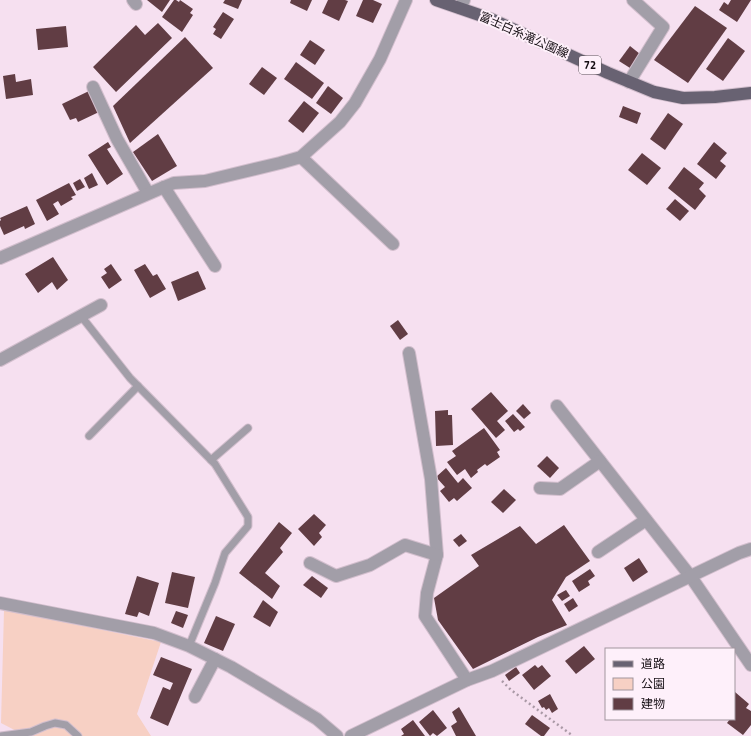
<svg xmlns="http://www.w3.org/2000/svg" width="751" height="736" viewBox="0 0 751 736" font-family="'Titillium Web','Noto Sans JP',sans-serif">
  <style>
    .green { fill: #f7d0c4 }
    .building { fill: #613d44 }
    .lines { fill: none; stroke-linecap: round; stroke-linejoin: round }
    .service-casing { stroke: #d2becd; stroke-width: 9 }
    .minor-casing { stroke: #d2becd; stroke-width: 14 }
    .primary-casing { stroke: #d2becd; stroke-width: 14 }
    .path { stroke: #ab9aa7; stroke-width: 2.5; stroke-dasharray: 2 3; stroke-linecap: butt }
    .service { stroke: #a29ea8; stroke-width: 7 }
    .minor { stroke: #a29ea8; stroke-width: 12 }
    .primary { stroke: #686272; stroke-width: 12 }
    .labels { text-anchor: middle; stroke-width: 4; stroke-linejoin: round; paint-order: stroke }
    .shield { fill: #fef0fa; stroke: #5b5258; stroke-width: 1 }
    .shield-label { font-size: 11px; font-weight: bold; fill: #150e13 }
    .street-label { font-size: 12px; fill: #150e13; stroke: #fef0fa }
  </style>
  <rect width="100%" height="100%" fill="#f6e0f0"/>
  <path class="green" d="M4,610L98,629L161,642L137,714L151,736H26L1,723Z"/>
  <g class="building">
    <path d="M147,0H170L162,12Z"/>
    <path d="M174,0H176L179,2L180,0L193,9L190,13L193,15L182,32L162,17Z"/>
    <path d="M225,0H242L238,9L223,3Z"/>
    <path d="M291,0H312L307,11L290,3Z"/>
    <path d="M328,0H345L348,1L339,21L322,13Z"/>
    <path d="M363,0H373L382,4L373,23L356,16Z"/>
    <path d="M731,0H751L737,22L719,10L724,2L728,5Z"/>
    <path d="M695,6L727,28L688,83L654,60Z"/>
    <path d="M223,12L234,19L221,39L213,34L216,29L213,27Z"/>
    <path d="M158,23L172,38L116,92L93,67L136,25L145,35Z"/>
    <path d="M66,26L68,47L38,50L36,29Z"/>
    <path d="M185,37L213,68L130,143L113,106Z"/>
    <path d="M728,38L745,51L723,81L706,69Z"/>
    <path d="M310,40L325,50L315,65L300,55Z"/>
    <path d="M630,46L640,54L630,68L619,61Z"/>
    <path d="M296,62L324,83L312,99L284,79Z"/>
    <path d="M262,67L277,78L264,95L249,84Z"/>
    <path d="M15,74L16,82L31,79L33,95L6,99L3,76Z"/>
    <path d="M328,86L343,98L331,114L316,103Z"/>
    <path d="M89,91L99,112L78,122L76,118L70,120L62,104Z"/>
    <path d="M304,101L319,113L303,133L288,121Z"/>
    <path d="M623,106L641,113L637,124L619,117Z"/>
    <path d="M668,113L683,124L665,150L650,139Z"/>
    <path d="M158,134L177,166L152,181L133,152Z"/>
    <path d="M108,142L111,147L107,149L123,174L107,185L88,155Z"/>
    <path d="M714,142L727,153L720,161L726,166L716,179L697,164Z"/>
    <path d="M642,153L661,168L647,185L628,170Z"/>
    <path d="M684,167L704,183L699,189L706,196L695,210L668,188Z"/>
    <path d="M92,173L98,185L89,189L84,178Z"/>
    <path d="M80,179L85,187L77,191L73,183Z"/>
    <path d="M69,183L76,195L71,197L73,199L61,206L58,201L53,204L59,214L47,221L36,200Z"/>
    <path d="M675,199L689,211L680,221L666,209Z"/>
    <path d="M27,206L35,224L25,229L24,226L4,235L0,226V221L1,220L0,218Z"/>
    <path d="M53,257L68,280L57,290L52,282L38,293L25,274Z"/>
    <path d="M111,264L122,280L109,289L101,277L107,273L104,269Z"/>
    <path d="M145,264L153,276L157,274L166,289L150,298L134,270Z"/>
    <path d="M198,271L206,289L178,301L171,282Z"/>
    <path d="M398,320L408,334L400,340L390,326Z"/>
    <path d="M491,392L508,411L497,421L505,430L496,438L471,409Z"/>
    <path d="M523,404L531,413L524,419L516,411Z"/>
    <path d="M448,410V415H452L453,445L436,446L435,411Z"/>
    <path d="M513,414L525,427L520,431L518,429L514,432L505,421Z"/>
    <path d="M484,428L500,450L497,452L500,457L487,466L485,464L477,470L478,472L471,478L465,469L457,475L447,462L456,456L452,451Z"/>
    <path d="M547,456L559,468L550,478L537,466Z"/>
    <path d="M446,468L458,483L463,478L472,488L457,501L454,498L449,502L440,491L445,487L436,477Z"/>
    <path d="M504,489L516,500L503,513L491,502Z"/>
    <path d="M314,514L326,525L319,533L322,537L314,546L298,529Z"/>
    <path d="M279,522L292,533L280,548L283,552L265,573L280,586L272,599L239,573Z"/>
    <path d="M564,525L590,561L566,577L552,600L567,625L538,637L473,669L438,620L434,598L479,566L471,555L520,526L536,544Z"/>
    <path d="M461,534L467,541L459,547L453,540Z"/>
    <path d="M639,558L648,572L633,582L624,568Z"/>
    <path d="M590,569L595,576L588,581L590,585L579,592L572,581Z"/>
    <path d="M172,572L195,577L188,608L165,603Z"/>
    <path d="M137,576L159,583L149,616L139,612L137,617L125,614Z"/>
    <path d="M312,576L328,588L321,598L303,585Z"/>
    <path d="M566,590L570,596L562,601L557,595Z"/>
    <path d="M573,598L578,606L569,612L564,604Z"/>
    <path d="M263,600L278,612L270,627L253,617Z"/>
    <path d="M176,611L188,615L183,628L171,623Z"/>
    <path d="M216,616L235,624L223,651L204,643Z"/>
    <path d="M584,646L595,659L576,674L565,661Z"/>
    <path d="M161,657L192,669L168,726L150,718L163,687L170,690L173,683L153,675Z"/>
    <path d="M535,665L538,668L542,665L551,676L534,690L522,675Z"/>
    <path d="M516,667L520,673L509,681L505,675Z"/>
    <path d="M735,692L749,704L746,708L751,711V725L743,735L727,723L730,719H734Z"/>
    <path d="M550,694L558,709L552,713L549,708L546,710L544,707L542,708L538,701Z"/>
    <path d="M459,707L476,736H456L451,726L457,722L452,712Z"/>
    <path d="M433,710L447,728L437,736L433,733L430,736L419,722Z"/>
    <path d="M532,715L550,728L544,736H541L525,724Z"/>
    <path d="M413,720L425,736H401L404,734L401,729Z"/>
  </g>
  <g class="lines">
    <g class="service-casing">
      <g id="service">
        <path d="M81,316L130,378L215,464L248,517V526L225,553L215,583L189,646"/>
        <path d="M89,436L138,386"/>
        <path d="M211,460L248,428"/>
        <path d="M1,736L31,732L45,726L55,723L66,725L78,736"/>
      </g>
    </g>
    <g class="minor-casing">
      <g id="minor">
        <path d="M133,0L136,4"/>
        <path d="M460,8L464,0"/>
        <path d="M629,82L663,27L633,0"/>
        <path d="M93,87L117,139L148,193"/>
        <path d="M301,157L393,244"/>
        <path d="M164,187L215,266"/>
        <path d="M0,258L164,187L174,183L205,181L280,163L301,157L340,122L355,103L380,59L406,0"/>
        <path d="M409,353L431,479L437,555L427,593L425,616L467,680"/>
        <path d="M0,360L101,305"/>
        <path d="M557,406L691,577L751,665"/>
        <path d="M540,488L560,489L600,461"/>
        <path d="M598,552L646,520"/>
        <path d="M310,563L336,576L370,565L405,545L437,555"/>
        <path d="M0,603L154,633L189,646L231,667L263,686L317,719L337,736"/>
        <path d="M195,697L215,659"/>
        <path d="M351,736L467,680L492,671L739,553L751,549"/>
      </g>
    </g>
    <g class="primary-casing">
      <path id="primary" d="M436,0L491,19L608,73L654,92L683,98L715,97L751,93"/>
    </g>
    <path class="path" d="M502,681L511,690L573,736"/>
    <use href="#service" class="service"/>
    <use href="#minor" class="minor"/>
    <use href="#primary" class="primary"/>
  </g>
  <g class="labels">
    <rect class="shield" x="579" y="56" width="22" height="18" rx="3"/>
    <g class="shield-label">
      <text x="590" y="69">72</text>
    </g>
    <g class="street-label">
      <text transform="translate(524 35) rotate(24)" y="4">富士白糸滝公園線</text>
    </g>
  </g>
  <rect x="605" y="648" width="130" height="72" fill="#fef0fa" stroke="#a1969e"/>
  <rect x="613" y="661" width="20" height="6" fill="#686272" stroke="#a1969e"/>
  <text x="641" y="668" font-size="12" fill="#150e13">道路</text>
  <rect x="613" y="678" width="20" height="12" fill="#f7d0c4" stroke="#a1969e"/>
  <text x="641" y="688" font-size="12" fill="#150e13">公園</text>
  <rect x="613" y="698" width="20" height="12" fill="#613d44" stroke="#a1969e"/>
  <text x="641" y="708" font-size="12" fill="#150e13">建物</text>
</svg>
